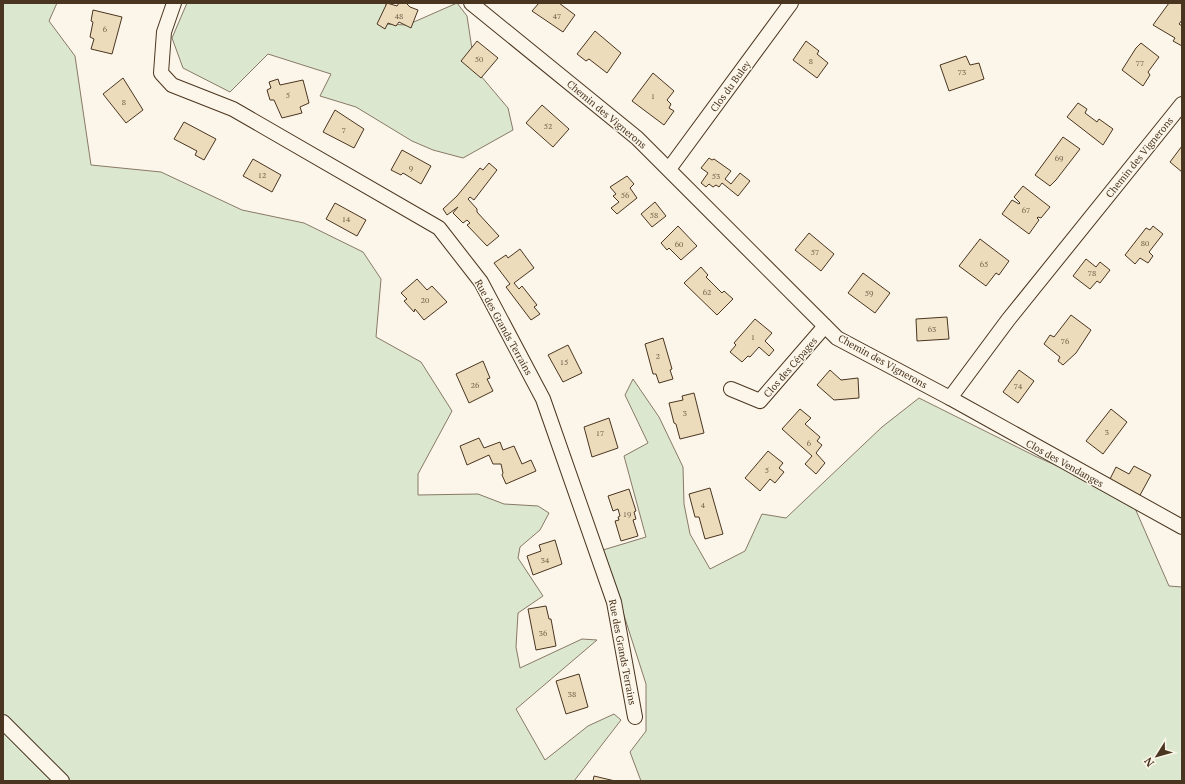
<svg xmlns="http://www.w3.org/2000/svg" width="1185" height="784" viewBox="0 0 1185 784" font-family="'PT Serif',serif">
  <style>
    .green { fill: #dce7d0; stroke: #887966 }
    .building { fill: #ecdcbc; stroke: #4a3520 }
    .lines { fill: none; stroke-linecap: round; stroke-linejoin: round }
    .street-casing { stroke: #4a3520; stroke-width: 16 }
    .street { stroke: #fbf6e9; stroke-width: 14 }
    .labels { text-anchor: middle; stroke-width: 3; stroke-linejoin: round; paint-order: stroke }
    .number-label { font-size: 8px; fill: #725f47 }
    .street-label { font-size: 10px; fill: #4a3520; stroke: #fbf6e9 }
  </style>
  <rect width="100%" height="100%" fill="#fbf6e9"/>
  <g class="green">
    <path d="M3,3H57L49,21L75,56L91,165L161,172L242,210L304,223L363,252L381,279L376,337L421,362L452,411L418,474V495L478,494L504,504L538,506L549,513L540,530L520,547L518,558L543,596L518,613L516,647L520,668L582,639L597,640L516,709L545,760L588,726L614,714L621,720L574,781H3Z"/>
    <path d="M187,3H386L384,24L407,25L457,3L467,16L475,69L508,108L513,130L463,158L433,150L412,141L356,107L320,96L331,74L268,54L230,92L183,68L172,38Z"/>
    <path d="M633,379L659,417L683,467L684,504L690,534L710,569L745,551L762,514L786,518L882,427L919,398L1035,456L1131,499L1169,586L1182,587V781H641L630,752L646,731V684L603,550L646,537L624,456L648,443L625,395Z"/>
  </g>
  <g class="building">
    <path d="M387,3L397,6L399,3H406L410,7L418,10L411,28L399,22L396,26L388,23L385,29L377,24Z"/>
    <path d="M539,3H559L575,15L563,32L532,11Z"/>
    <path d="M1169,3H1180L1182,5V20L1179,24L1182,26V46L1173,41L1175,38L1153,25Z"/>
    <path d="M93,10L122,17L112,54L91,49L94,39L90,37L93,22L91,21Z"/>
    <path d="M595,31L621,53L607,73L589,59L586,61L577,54Z"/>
    <path d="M477,41L498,58L481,78L461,61Z"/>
    <path d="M806,41L819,51L817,54L828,63L817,78L793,60Z"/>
    <path d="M1141,43L1159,57L1148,72L1150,75L1143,86L1122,70L1136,48Z"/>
    <path d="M966,56L970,65L979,63L984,79L949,91L940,65Z"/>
    <path d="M653,73L674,91L667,100L671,104L669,108L674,111L664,125L632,101Z"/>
    <path d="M123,78L143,110L126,123L103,94Z"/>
    <path d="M278,79L280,85L303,80L309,103L300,107L302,113L282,118L274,100H270L267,90L271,88L269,82Z"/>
    <path d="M1078,103L1087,109L1085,113L1097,122L1099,119L1113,129L1103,145L1067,117Z"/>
    <path d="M542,105L569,129L553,147L526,123Z"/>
    <path d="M335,110L364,129L354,148L323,132Z"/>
    <path d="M184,122L216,139L204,160L195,155L197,151L174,139Z"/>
    <path d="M1063,137L1080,149L1056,180L1050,186L1035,175Z"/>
    <path d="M1182,146V172L1170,162Z"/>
    <path d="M402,150L431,166L421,184L403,173L401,175L391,170Z"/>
    <path d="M709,158L712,160L714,159L731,171L725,179L731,184L740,173L750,181L738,196L722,183L719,187L716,185L713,187L709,184L706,187L701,183L708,173L701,168Z"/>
    <path d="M253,159L281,175L272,192L243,176Z"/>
    <path d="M489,163L497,170L474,200L470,197L468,199L477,209V212L499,236L487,246L467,225L470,223L467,220L463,223L453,213L458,207L447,215L443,209L457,196L480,168L483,170Z"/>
    <path d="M627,176L634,184L630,188L637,198L617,214L611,208L619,202L613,196L616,194L610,187Z"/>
    <path d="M1023,186L1050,207L1041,218L1038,217L1037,218L1039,220L1029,234L1002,214L1012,200L1019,204L1020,203L1014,197Z"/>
    <path d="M655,202L666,216L652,227L641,214Z"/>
    <path d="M335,203L366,220L357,236L326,219Z"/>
    <path d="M678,226L697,246L681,260L669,248L667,250L661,243Z"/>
    <path d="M1153,226L1163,234L1149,252L1153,256L1148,263L1140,258L1135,264L1125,255L1146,228L1150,230Z"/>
    <path d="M809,233L834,254L821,271L795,250Z"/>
    <path d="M980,239L1009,261L999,275L996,273L986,286L959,266Z"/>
    <path d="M520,249L534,268L514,283L519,289L522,286L537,305L534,307L540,314L531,320L506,287L510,284L494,263L506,255L508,258Z"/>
    <path d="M1086,259L1096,267L1100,262L1110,270L1100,283L1097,281L1090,289L1073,276Z"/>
    <path d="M701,267L708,275L706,277L722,293L724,291L733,299L717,315L684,283Z"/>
    <path d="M863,273L890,293L875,313L848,293Z"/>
    <path d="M417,279L427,290L432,286L447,302L424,320L415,309L414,312L404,301L407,299L401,293Z"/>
    <path d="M1071,315L1091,330L1076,353L1063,365L1058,361L1060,357L1044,344L1050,335L1054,337Z"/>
    <path d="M947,317L949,339L917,341L916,319Z"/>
    <path d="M755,319L772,333L765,341L774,350L769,356L759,347L750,357L748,356L742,362L730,352L736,345L734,343Z"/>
    <path d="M663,338L672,369L670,370L673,379L659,383L656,374H653L645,344Z"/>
    <path d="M568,345L582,373L563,382L548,355Z"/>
    <path d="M483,361L490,378L487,379L493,391L469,403L456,374Z"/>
    <path d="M830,370L841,380L858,378L859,398L834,400L817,385Z"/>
    <path d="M1019,370L1034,381L1018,403L1003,392Z"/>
    <path d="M694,393L704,433L680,439L676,424L674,423L669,403L683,400L682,396Z"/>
    <path d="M800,409L811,418L805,424L820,437L817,441L822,445L816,453L825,463L816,474L805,464L812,456L782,429Z"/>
    <path d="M1111,409L1127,422L1103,454L1086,441Z"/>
    <path d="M609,418L618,448L592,457L584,427Z"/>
    <path d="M479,438L484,448L500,442L503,450L514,446L522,464L531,460L536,471L506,484L502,475L503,473L501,464H493L489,455L467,465L460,446Z"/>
    <path d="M768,451L783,463L779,468L784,472L775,483L770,479L760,491L745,478Z"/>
    <path d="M1134,466L1151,475L1139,497L1109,481L1116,467L1129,474Z"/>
    <path d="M710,488L723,534L705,539L699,517H695L689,494Z"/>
    <path d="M629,489L636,511L634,512L636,519L633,520L638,536L621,541L615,521L619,520L618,517L620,516L618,509L613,511L608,496Z"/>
    <path d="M555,540L562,564L533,575L527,556L541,551L539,545Z"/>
    <path d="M546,606L549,619H551L556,646L536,650L528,609Z"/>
    <path d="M579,674L588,707L566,714L556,681Z"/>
    <path d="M594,776L615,781H593Z"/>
  </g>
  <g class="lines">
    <g class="street-casing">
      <g id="street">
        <path d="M174,3L164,32L161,73L172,85L233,109L439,228L481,282L543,399L614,602L635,717"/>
        <path d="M471,3L637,138L837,338L950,398L1008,320L1182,104"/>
        <path d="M669,169L791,3"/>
        <path d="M731,389L760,401L825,326"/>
        <path d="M950,398L1182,527"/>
        <path d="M3,722L62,781"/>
      </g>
    </g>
    <use href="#street" class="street"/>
  </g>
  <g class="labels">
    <g class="number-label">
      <text x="399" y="19">48</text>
      <text x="557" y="19">47</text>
      <text x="105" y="32">6</text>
      <text x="479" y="62">50</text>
      <text x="811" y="64">8</text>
      <text x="1140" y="66">77</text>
      <text x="962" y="75">73</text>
      <text x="288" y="98">5</text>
      <text x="653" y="99">1</text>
      <text x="124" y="105">8</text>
      <text x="548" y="129">52</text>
      <text x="344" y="133">7</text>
      <text x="1059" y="161">69</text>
      <text x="411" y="171">9</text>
      <text x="262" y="178">12</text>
      <text x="716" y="179">53</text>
      <text x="625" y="198">56</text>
      <text x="1026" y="213">67</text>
      <text x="654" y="218">58</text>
      <text x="346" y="222">14</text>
      <text x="1145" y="246">80</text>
      <text x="679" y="247">60</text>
      <text x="815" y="255">57</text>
      <text x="984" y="267">65</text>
      <text x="1092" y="276">78</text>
      <text x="707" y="295">62</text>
      <text x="869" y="296">59</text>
      <text x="425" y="303">20</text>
      <text x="932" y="332">63</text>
      <text x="753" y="340">1</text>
      <text x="1065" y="344">76</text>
      <text x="658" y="359">2</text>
      <text x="564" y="365">15</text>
      <text x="475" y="388">26</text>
      <text x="1018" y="389">74</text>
      <text x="685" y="416">3</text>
      <text x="1107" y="435">3</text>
      <text x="600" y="436">17</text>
      <text x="809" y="446">6</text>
      <text x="767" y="473">5</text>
      <text x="703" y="508">4</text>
      <text x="627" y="517">19</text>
      <text x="545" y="563">34</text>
      <text x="543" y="636">36</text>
      <text x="572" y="697">38</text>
    </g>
    <g class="street-label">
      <text transform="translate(730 86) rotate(-54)" y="4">Clos du Buley</text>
      <text transform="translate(607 114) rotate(40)" y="4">Chemin des Vignerons</text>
      <text transform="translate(1139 157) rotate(-51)" y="4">Chemin des Vignerons</text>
      <text transform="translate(504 327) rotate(61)" y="4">Rue des Grands Terrains</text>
      <text transform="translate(883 361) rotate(29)" y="4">Chemin des Vignerons</text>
      <text transform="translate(790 367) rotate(-49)" y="4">Clos des Cépages</text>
      <text transform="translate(1065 463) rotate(29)" y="4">Clos des Vendanges</text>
      <text transform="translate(623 652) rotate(79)" y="4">Rue des Grands Terrains</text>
    </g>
  </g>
  <rect width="1185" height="784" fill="none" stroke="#4a3520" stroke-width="8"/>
  <g transform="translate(1157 756) rotate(233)" stroke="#fbf6e9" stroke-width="3" paint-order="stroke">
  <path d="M0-3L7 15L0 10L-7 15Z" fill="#4a3520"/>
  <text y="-6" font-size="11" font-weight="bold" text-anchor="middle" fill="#4a3520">N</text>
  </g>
</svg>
